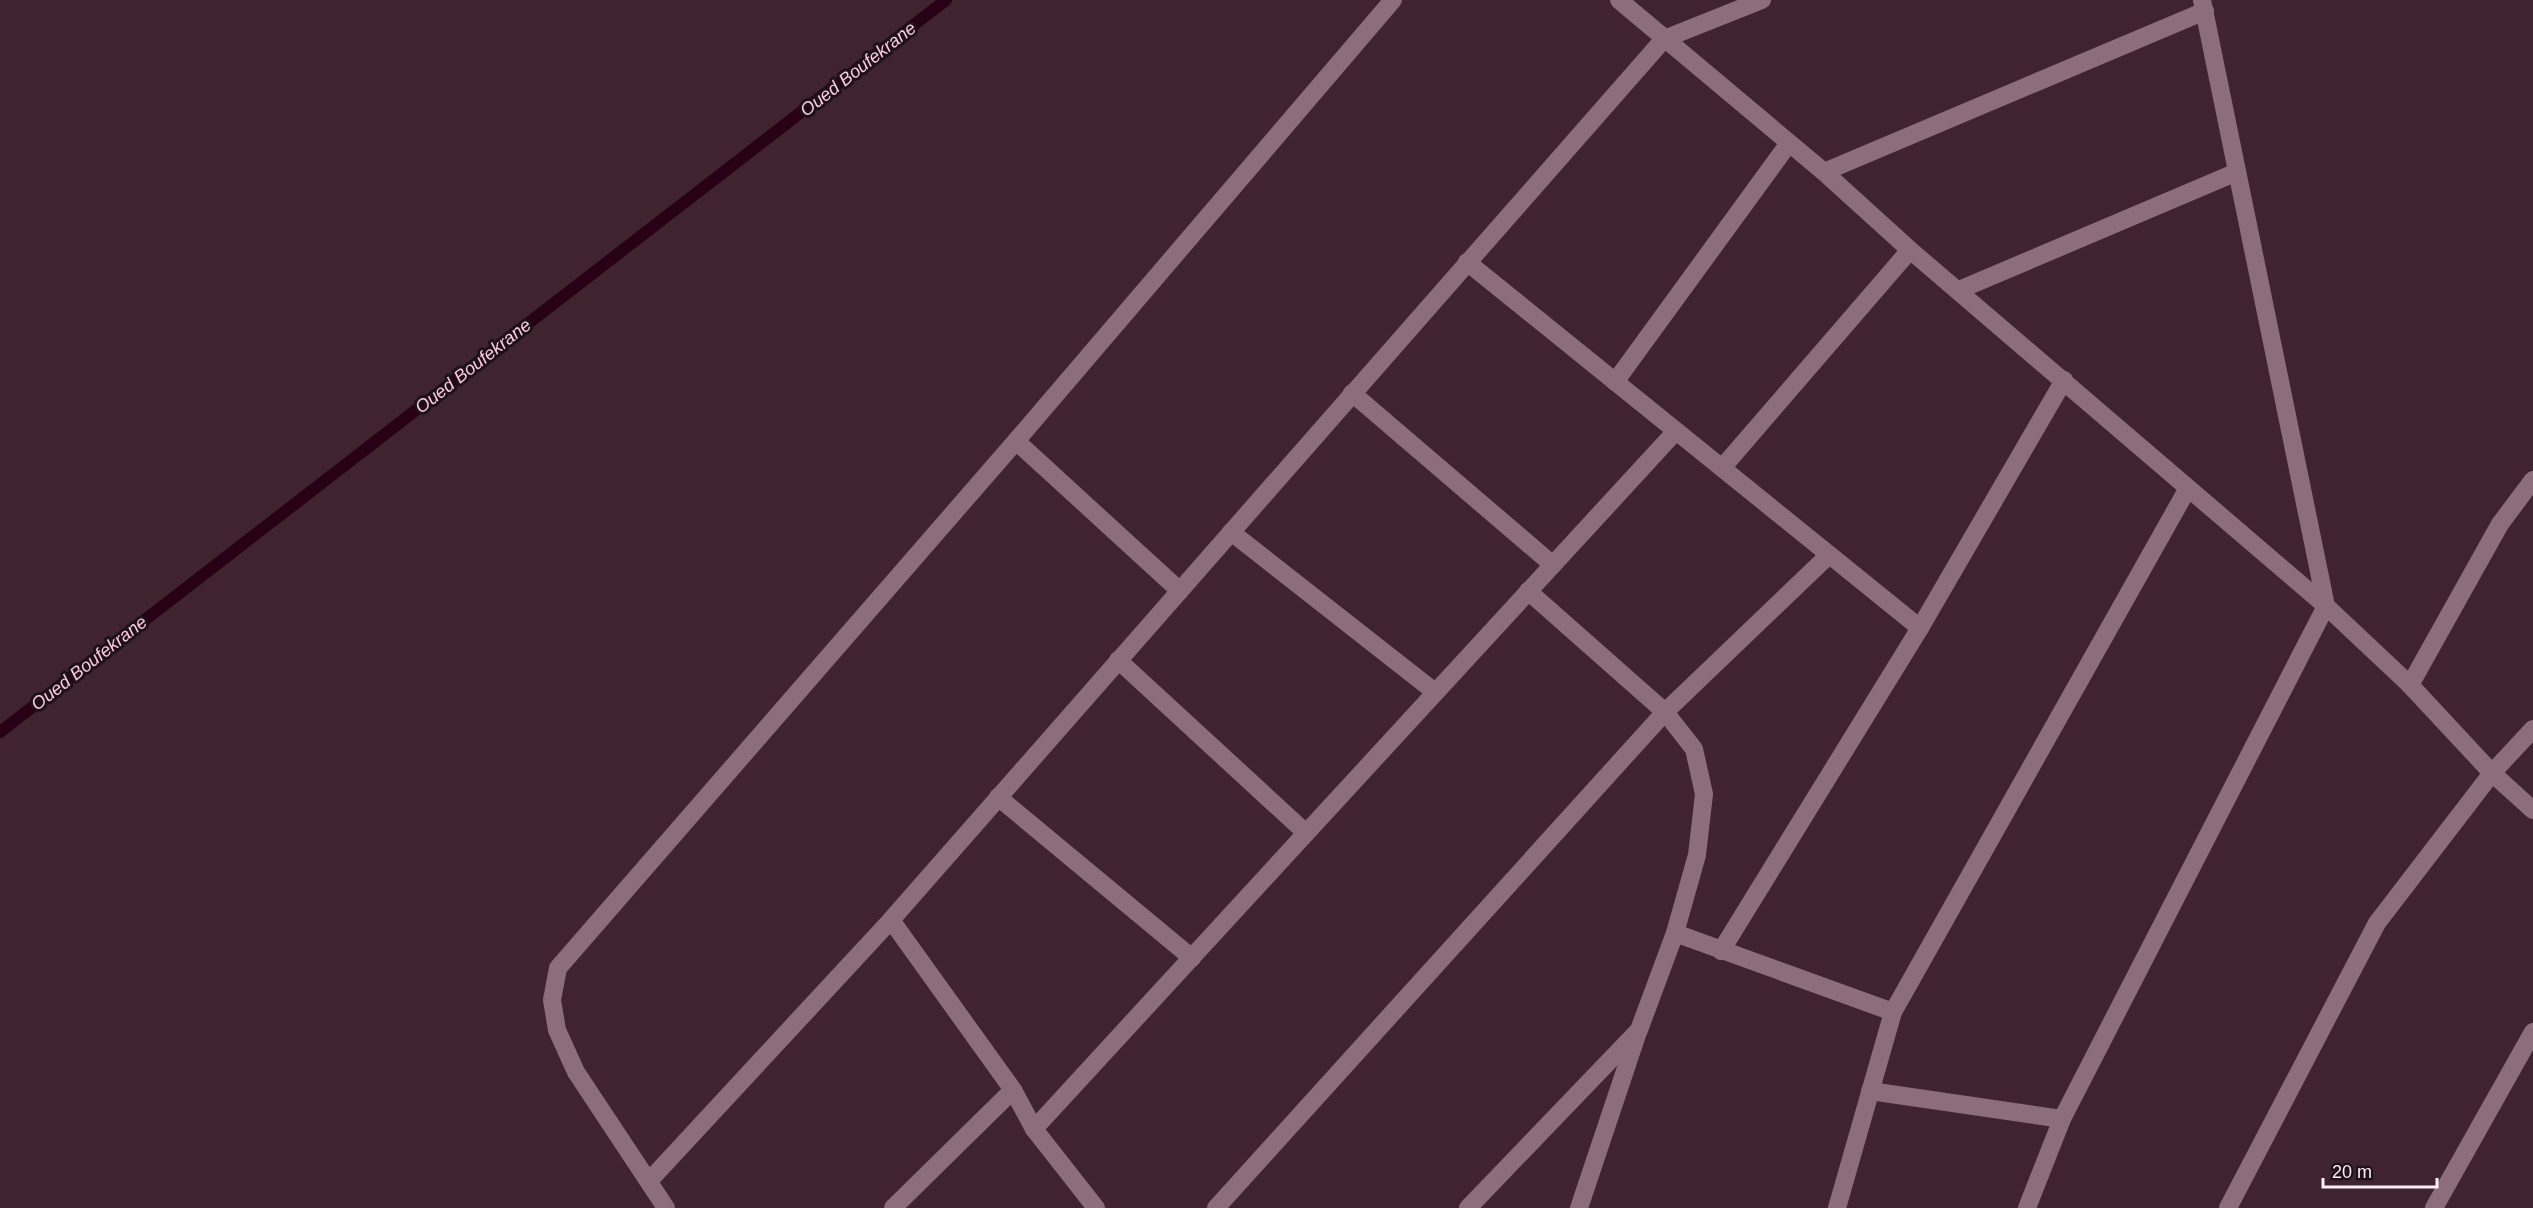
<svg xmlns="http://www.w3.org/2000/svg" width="2533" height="1208" viewBox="0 0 2533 1208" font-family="Arial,sans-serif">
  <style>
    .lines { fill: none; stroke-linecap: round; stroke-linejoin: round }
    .stream { stroke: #290116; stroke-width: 12 }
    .street { stroke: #8c6d79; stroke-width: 18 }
    .labels { text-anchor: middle; stroke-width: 6; stroke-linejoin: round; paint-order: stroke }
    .water-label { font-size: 18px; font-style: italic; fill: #fdcbdf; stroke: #1e1217 }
  </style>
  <rect width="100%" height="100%" fill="#3f2430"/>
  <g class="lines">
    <path class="stream" d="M0,732L946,0"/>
    <g class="street">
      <path d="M1619,0L1824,172L1910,250L2326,606L2410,685L2492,773L2533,810"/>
      <path d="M1824,172L2205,11"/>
      <path d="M1467,262L1920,628"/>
      <path d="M1959,290L2237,172"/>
      <path d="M1615,382L1789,143"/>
      <path d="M1352,393L1553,565"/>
      <path d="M1016,441L1180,591"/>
      <path d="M1722,468L1910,250"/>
      <path d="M1231,532L1435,692"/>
      <path d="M1528,591L1665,712L1694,749L1704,794L1697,855L1675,933L1893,1012"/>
      <path d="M1118,660L1306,833"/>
      <path d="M2410,685L2500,524L2533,480"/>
      <path d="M998,797L1192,958"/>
      <path d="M891,920L1013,1090L1034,1129L1096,1208"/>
      <path d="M1721,951L1920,628L2064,380"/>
      <path d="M1870,1091L2062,1119"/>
      <path d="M1034,1129L1676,431"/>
      <path d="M649,1181L891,920L1664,39L1762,0"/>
      <path d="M666,1208L576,1072L557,1030L552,1000L558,968L1016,441L1393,0"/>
      <path d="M893,1208L1013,1090"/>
      <path d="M1216,1208L1665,712L1829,555"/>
      <path d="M1468,1208L1639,1030L1675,933"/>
      <path d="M1579,1208L1637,1035"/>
      <path d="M1837,1208L1893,1012L2188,488"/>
      <path d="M2027,1208L2062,1119L2326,606L2202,0"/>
      <path d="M2228,1208L2377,923L2492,773L2533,729"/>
      <path d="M2434,1208L2533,1032"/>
    </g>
  </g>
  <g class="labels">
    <g class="water-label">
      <text transform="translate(858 69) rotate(-38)" y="6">Oued Boufekrane</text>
      <text transform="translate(473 366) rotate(-38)" y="6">Oued Boufekrane</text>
      <text transform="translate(89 663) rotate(-38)" y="6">Oued Boufekrane</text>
    </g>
  </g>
  <path d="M2323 1178v9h114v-9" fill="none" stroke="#feeff4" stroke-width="3"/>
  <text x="2332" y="1178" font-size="18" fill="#feeff4" stroke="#1e1217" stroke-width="4.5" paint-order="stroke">20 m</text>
</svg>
